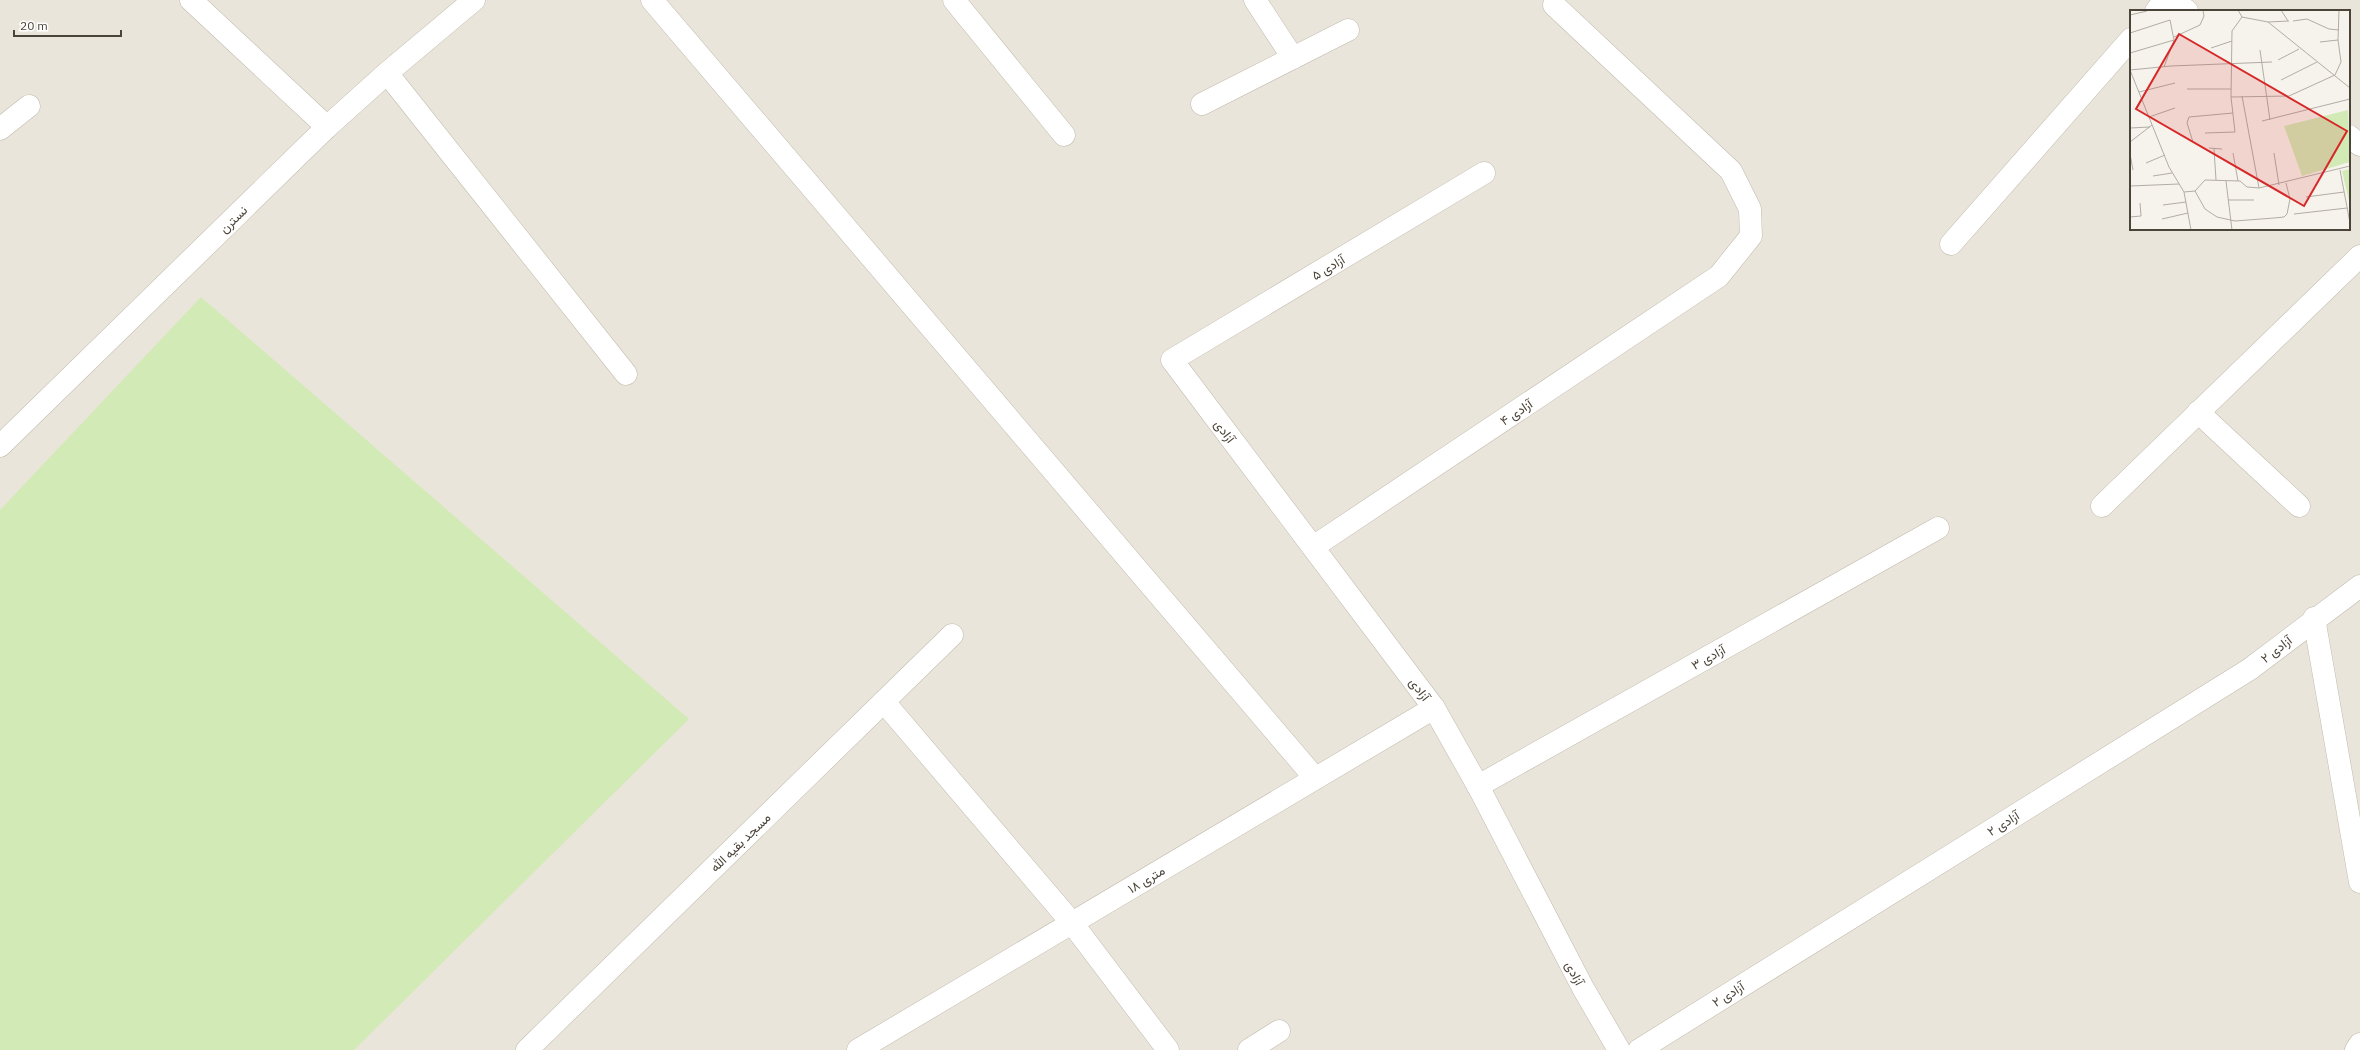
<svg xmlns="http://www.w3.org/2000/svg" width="2360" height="1050" viewBox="0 0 2360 1050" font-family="'IBM Plex Sans',Vazirmatn,sans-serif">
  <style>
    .residential { fill: #eae5da; fill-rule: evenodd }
    .green { fill: #d2eab5 }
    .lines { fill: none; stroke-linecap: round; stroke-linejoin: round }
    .minor-casing { stroke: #c2bbae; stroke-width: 23 }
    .minor { stroke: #fff; stroke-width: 22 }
    .labels { text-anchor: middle; stroke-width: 3; stroke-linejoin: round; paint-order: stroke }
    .street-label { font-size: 13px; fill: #4b4439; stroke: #fff }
    .inset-road { fill: none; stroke: #b2ada4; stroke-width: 1 }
    .view { fill: #d62828; fill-opacity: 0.15; stroke: #d62828; stroke-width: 2 }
    .inset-edge { fill: none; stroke: #4b4439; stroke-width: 2 }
  </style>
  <rect width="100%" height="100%" fill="#f6f3ec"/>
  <path class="residential" d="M0,0H2360V1050H0ZM2131,11H2349V229H2131Z"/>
  <path class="green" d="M201,297L689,719L354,1050H0V510Z"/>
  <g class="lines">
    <g class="minor-casing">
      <g id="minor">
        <path d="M191,0L327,127"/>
        <path d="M652,0L1315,778"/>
        <path d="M954,0L1064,135"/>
        <path d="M1255,0L1293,58"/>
        <path d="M2173,0L2187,11"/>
        <path d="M2156,11L2165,0"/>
        <path d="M387,73L626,374"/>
        <path d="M1202,104L1348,30"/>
        <path d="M0,129L29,106"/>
        <path d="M2349,136L2360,145"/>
        <path d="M1484,173L1172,360L1434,708L1478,786L1583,988L1619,1050"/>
        <path d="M1951,244L2131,39"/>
        <path d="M2198,412L2299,506"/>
        <path d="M0,446L327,127L387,73L474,0"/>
        <path d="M2102,506L2360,256"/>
        <path d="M1313,547L1719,276L1751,236L1750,209L1731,171L1554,5"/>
        <path d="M2314,618L2360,882"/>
        <path d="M884,702L1072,923L1168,1050"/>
        <path d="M1478,786L1938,528"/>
        <path d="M527,1050L952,635"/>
        <path d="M858,1050L1434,708"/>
        <path d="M1249,1050L1279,1031"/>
        <path d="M1639,1050L2250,669L2360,586"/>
        <path d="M2356,1050L2360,1044"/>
      </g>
    </g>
    <use href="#minor" class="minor"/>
  </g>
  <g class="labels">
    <g class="street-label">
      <text transform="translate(233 219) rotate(-44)" y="5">نسترن</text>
      <text transform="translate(1328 267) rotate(-31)" y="5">آزادی ۵</text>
      <text transform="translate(1516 412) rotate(-34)" y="5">آزادی ۴</text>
      <text transform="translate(1225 431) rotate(53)" y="5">آزادی</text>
      <text transform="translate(2276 649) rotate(-38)" y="5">آزادی ۲</text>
      <text transform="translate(1708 657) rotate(-29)" y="5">آزادی ۳</text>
      <text transform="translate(1420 689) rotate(53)" y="5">آزادی</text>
      <text transform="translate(2003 823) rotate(-32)" y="5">آزادی ۲</text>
      <text transform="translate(740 842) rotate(-44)" y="5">مسجد بقیه الله</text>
      <text transform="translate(1146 879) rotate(-31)" y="5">۱۸ متری</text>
      <text transform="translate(1575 973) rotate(62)" y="5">آزادی</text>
      <text transform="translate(1728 994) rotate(-32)" y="5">آزادی ۲</text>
    </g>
  </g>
  <g transform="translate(2130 10)">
    <rect width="220" height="220" fill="#f6f3ec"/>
    <path d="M218,100L220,152L172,166L154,116ZM220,159V195L212,161Z" fill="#d2eab5"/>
    <path class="inset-road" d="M108,0L112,7L138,12L220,78M151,0L158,11M0,5L17,1M163,11L177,9L199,19L209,20M138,12L159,11M0,23L40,10L44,30L34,57M44,27L70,15L74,6L73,0M190,32L208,30M81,38L102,31M130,40L140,110M0,43L44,30M148,50L169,39M151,70L187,52M57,79H101M9,82L45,73M112,86L129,178M101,87L159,86L205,65L211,52L208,30L209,0M19,107L45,98M132,111L220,89M0,118L20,117M75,123L105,122L101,87L102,21L112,7M0,132L22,115M63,132L57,113L59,107L103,103M79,138L92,139M84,139L86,170M103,143L108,171M144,143L149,175M0,144L3,160M16,153L35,145M210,160L220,213M23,166L42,163M75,170L110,171L117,177L129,178L220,156M96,171L102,220M0,176L49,174M65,181L75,199L87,207L105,211L144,208L154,207L157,204L160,189L156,173M54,182L65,181L75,170M176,187L214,182M98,190H124M33,195L56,192M164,204L217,198M0,207L11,206L10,193M32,209L58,203M61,220L54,182L39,157L0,60L41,56L142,52"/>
    <path class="view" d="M49,24L217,121L174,196L6,99Z"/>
    <rect width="220" height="220" class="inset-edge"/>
  </g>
  <path d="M14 30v6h107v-6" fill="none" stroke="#4b4439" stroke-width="2"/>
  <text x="20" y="30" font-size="12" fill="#4b4439" stroke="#ffffff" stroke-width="3" paint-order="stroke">20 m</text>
</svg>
